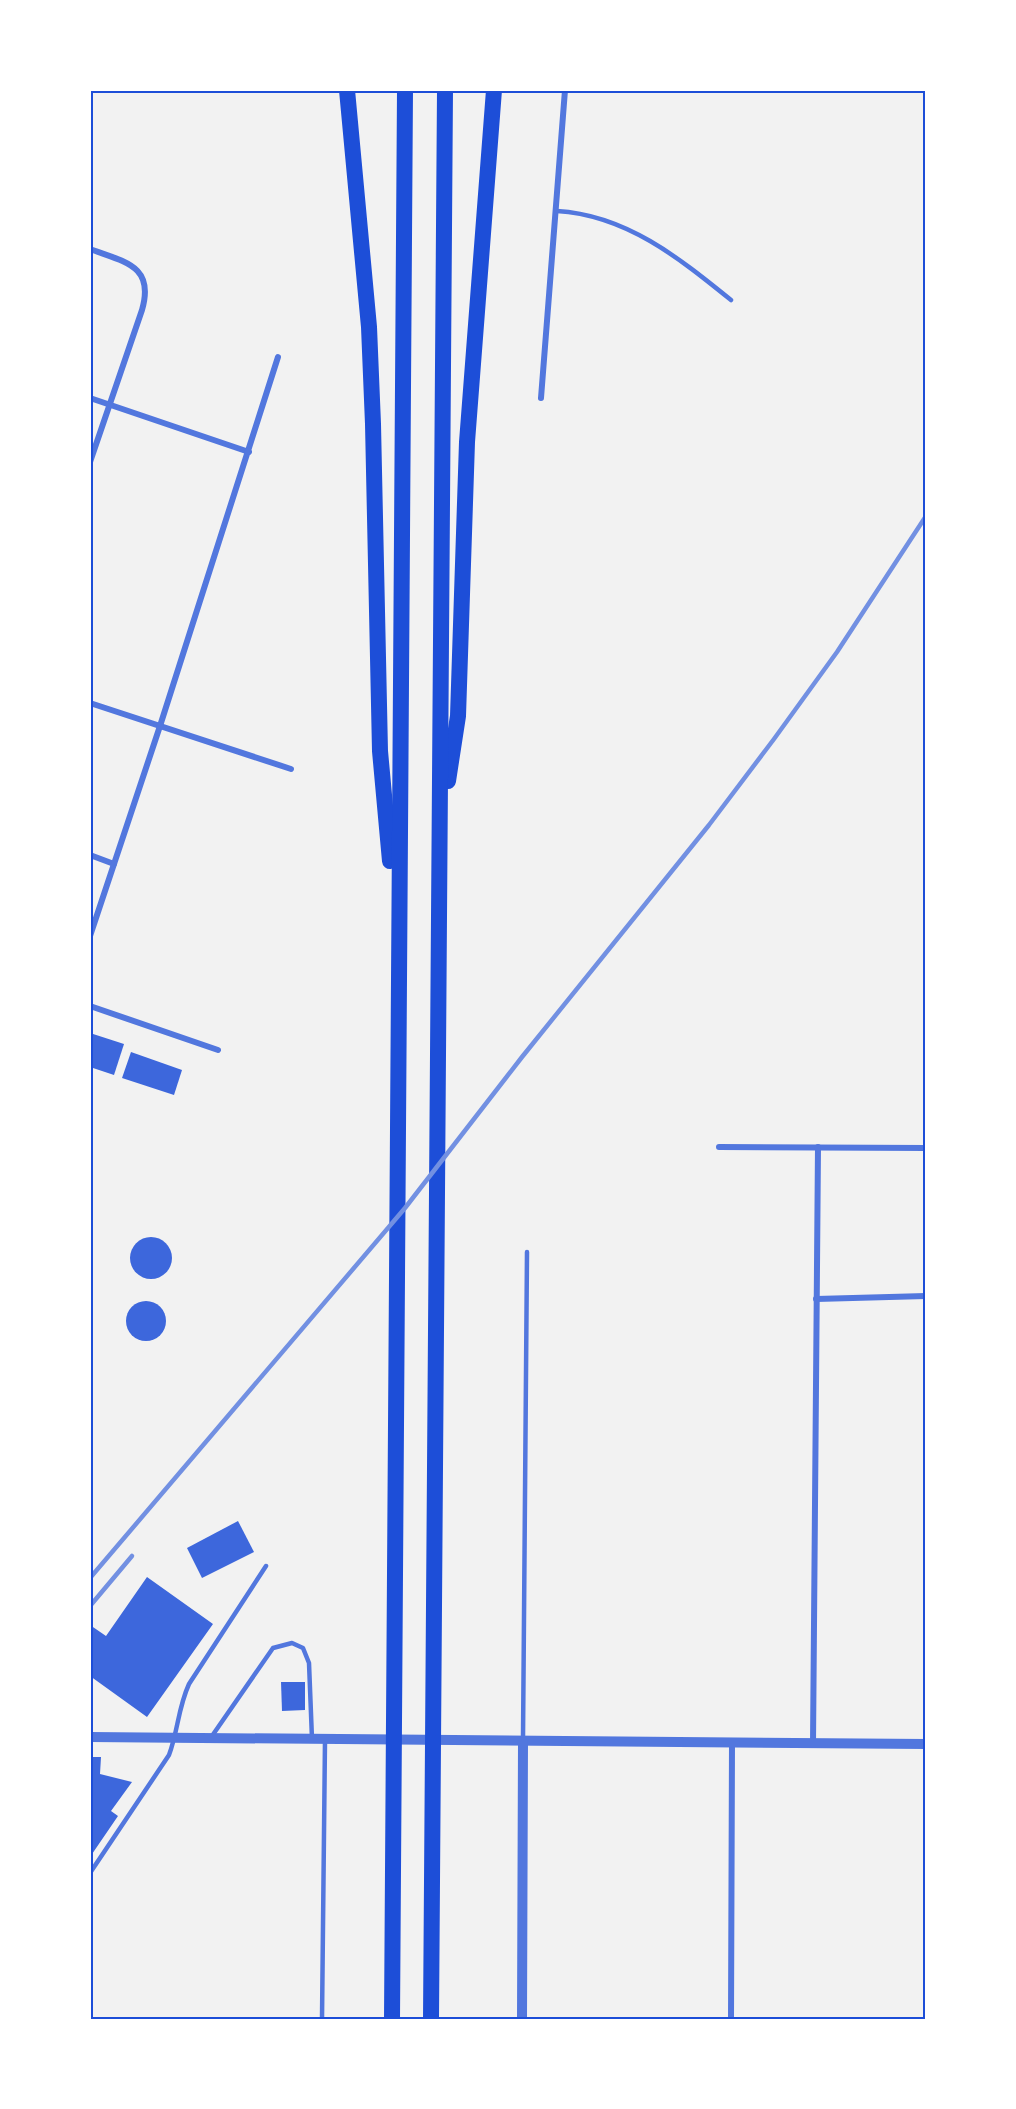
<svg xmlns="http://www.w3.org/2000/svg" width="1016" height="2109" viewBox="0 0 1016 2109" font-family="'IBM Plex Sans',sans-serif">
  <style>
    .building { fill: #3d67dc }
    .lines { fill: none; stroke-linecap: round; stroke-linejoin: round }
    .service { stroke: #5277de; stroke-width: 4.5 }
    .minor { stroke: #5277de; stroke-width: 6 }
    .tertiary { stroke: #5277de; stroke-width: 10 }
    .motorway { stroke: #1d4ed8; stroke-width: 16 }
    .rail { stroke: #7290e2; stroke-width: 4.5 }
    .neatline { fill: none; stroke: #1d4ed8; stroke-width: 2 }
  </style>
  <rect width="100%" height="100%" fill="#f2f2f2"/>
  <g class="building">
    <path d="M90,1033L124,1044L114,1075L90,1067Z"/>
    <path d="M131,1052L182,1070L174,1095L122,1078Z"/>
    <circle cx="151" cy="1258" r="21"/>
    <circle cx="146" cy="1321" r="20"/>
    <path d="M238,1521L254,1552L202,1578L187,1548Z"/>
    <path d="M147,1577L213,1624L147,1717L90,1676V1625L106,1636Z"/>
    <path d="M281,1682H305V1710L282,1711Z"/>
    <path d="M90,1757H101L100,1774L132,1782L111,1811L118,1816L90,1857Z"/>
  </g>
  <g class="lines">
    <g class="service">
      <path d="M557,211C626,215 679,258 731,300"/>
      <path d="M212,1736L273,1648L292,1643L303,1648L309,1663L312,1739"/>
      <path d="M523,1739L527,1252"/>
      <path d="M90,1873L169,1755C178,1731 178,1708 189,1684L266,1566"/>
      <path d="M322,2019L325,1740"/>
    </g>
    <g class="minor">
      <path d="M90,249C124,262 155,265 142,310L90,462"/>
      <path d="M90,398L249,452"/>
      <path d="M541,398L565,90"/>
      <path d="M90,703L291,769"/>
      <path d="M90,855L114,864"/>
      <path d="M90,936L160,726L278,357"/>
      <path d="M90,1006L218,1050"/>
      <path d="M719,1147L926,1148"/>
      <path d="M816,1299L926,1296"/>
      <path d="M813,1744L818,1147"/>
      <path d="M731,2019L732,1743"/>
    </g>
    <g class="tertiary">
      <path d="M90,1737L926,1744"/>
      <path d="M522,2019L523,1742"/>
    </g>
    <g class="motorway">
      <path d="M347,90L369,327L373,424L380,751L390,861"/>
      <path d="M448,781L458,716L467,442L494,90"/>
      <path d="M392,2019L405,90"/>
      <path d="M431,2019L445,90"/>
    </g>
    <g class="rail">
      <path d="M90,1578L405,1208L522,1057L709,825L774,739L837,652L926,516"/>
      <path d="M90,1606L132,1556"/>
    </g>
  </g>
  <rect width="1016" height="2109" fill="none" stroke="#ffffff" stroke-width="183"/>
  <rect x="92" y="92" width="832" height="1926" class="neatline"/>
</svg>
